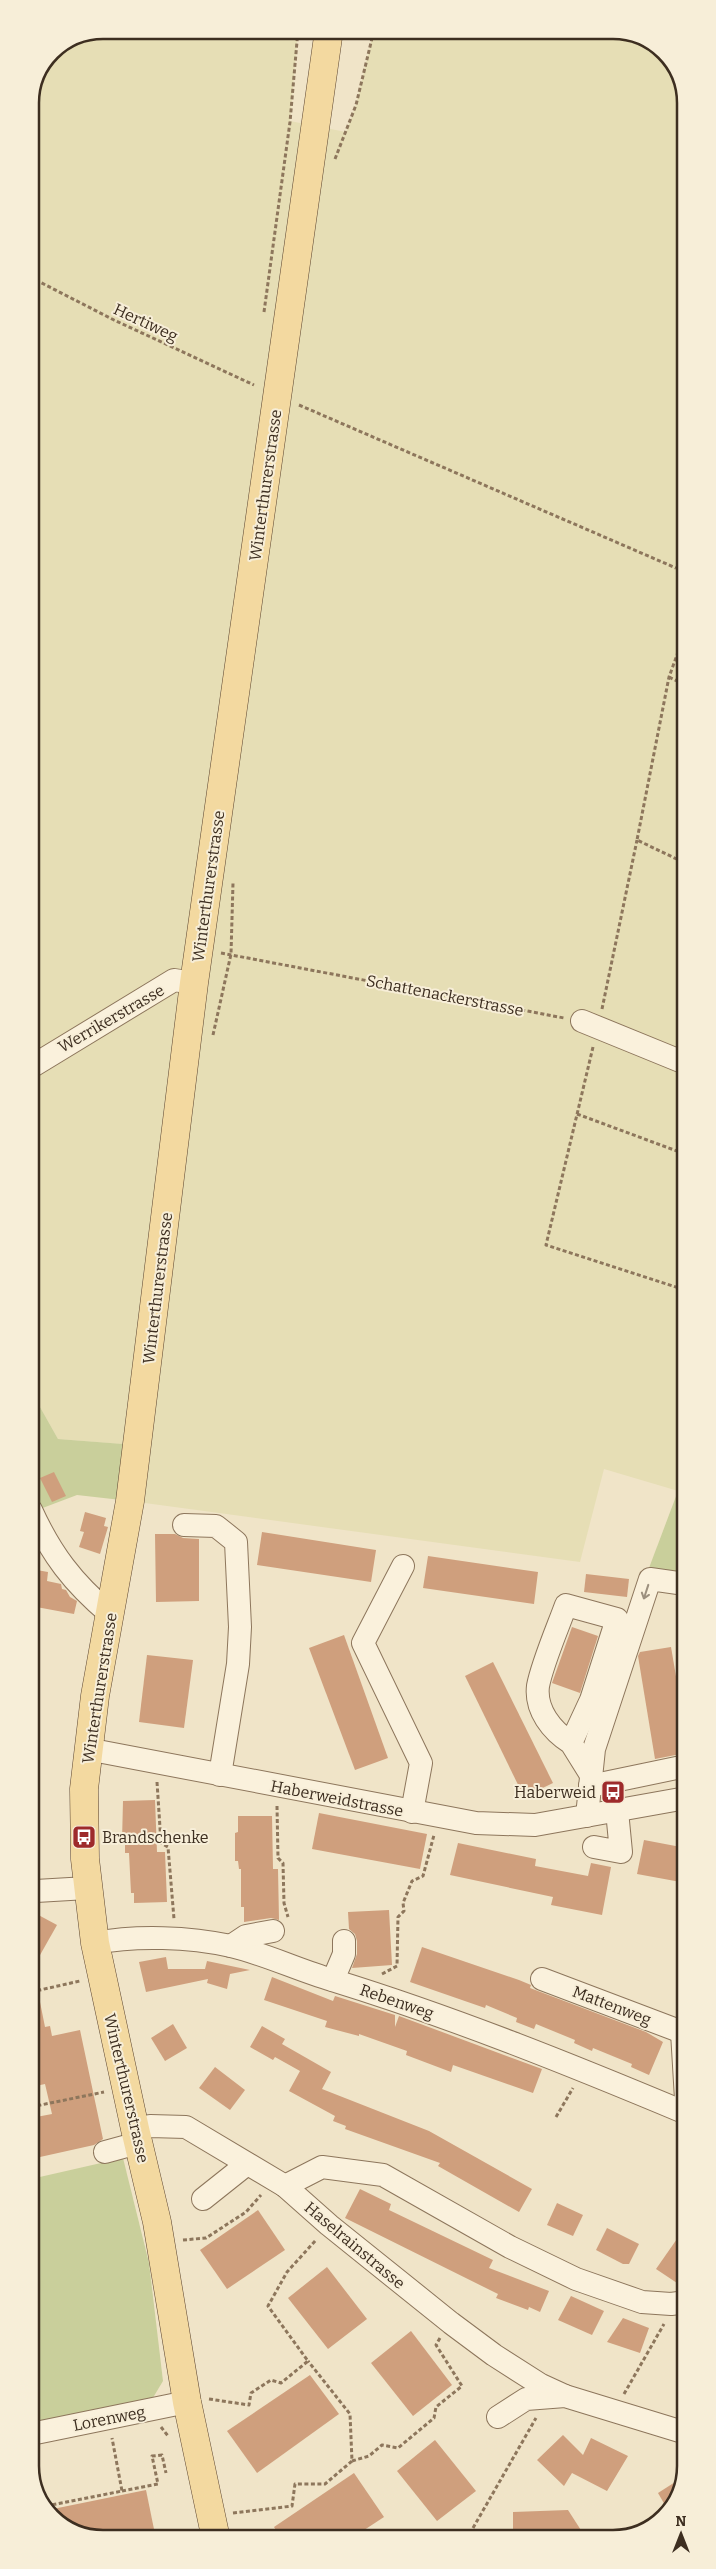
<svg xmlns="http://www.w3.org/2000/svg" width="716" height="2569" viewBox="0 0 716 2569" font-family="Bitter,serif">
  <style>
    .farmland { fill: #e6deb5 }
    .green { fill: #c9cf9b }
    .building { fill: #cf9f7d }
    .lines { fill: none; stroke-linecap: round; stroke-linejoin: round }
    .minor-casing { stroke: #8d765c; stroke-width: 24 }
    .major-casing { stroke: #5b4430; stroke-width: 29 }
    .path { stroke: #8d765c; stroke-width: 3; stroke-dasharray: 4 2.5; stroke-linecap: butt }
    .minor { stroke: #faf1dc; stroke-width: 22 }
    .major { stroke: #f3d9a0; stroke-width: 28 }
    .oneway { stroke: #9c907e }
    .labels { text-anchor: middle; stroke-width: 4; stroke-linejoin: round; paint-order: stroke }
    .street-label { font-size: 16px; fill: #3d2e20; stroke: #f7eed8 }
    .poi-label { font-size: 16px; fill: #3d2e20; stroke: #f7eed8; text-anchor: end }
    .rim { fill: none; stroke: #3d2e20; stroke-width: 2.5 }
  </style>
  <rect width="100%" height="100%" fill="#f0e4c8"/>
  <path class="farmland" d="M103,30H298L290,121L346,132L356,105L374,30L623,31L661,48L685,88V1493L604,1469L580,1562L130,1501L135,1445L58,1439L40,1407L31,1413L30,102L51,51Z"/>
  <g class="green">
    <path d="M40,1407L58,1439L136,1445L130,1501L77,1495L32,1512L31,1413Z"/>
    <path d="M678,1491L685,1493V1577L649,1568Z"/>
    <path d="M123,2158L149,2263L163,2381L151,2401L31,2424V2179Z"/>
  </g>
  <g class="building">
    <path d="M54,1472L66,1496L52,1502L40,1478Z"/>
    <path d="M85,1512L106,1518L104,1526L108,1527L100,1554L79,1547L84,1532L80,1531Z"/>
    <path d="M262,1532L376,1550L371,1582L257,1565Z"/>
    <path d="M155,1534H175L183,1538L199,1539V1601L156,1602Z"/>
    <path d="M428,1556L538,1572L534,1604L423,1588Z"/>
    <path d="M31,1569L48,1572L47,1581L61,1584L62,1589L66,1590L70,1597L77,1601L74,1614L31,1606Z"/>
    <path d="M586,1574L629,1579L627,1597L584,1592Z"/>
    <path d="M572,1627L598,1636L580,1693L552,1683Z"/>
    <path d="M344,1635L388,1758L355,1770L309,1648Z"/>
    <path d="M671,1647L686,1735V1753L655,1759L638,1656L640,1652Z"/>
    <path d="M147,1655L193,1660L184,1728L139,1722Z"/>
    <path d="M493,1662L553,1783L524,1797L465,1676Z"/>
    <path d="M155,1800L157,1852H165L167,1902L134,1903V1893H131L129,1853H125V1841H122L123,1801Z"/>
    <path d="M319,1813L427,1834L420,1869L312,1849Z"/>
    <path d="M238,1816H272L273,1869H278L279,1920L271,1918L244,1922V1907H241V1869H239L238,1861H235V1833L238,1832Z"/>
    <path d="M644,1840L686,1848V1883L637,1874Z"/>
    <path d="M458,1843L536,1859L535,1866L588,1876L591,1863L611,1867L602,1915L551,1905L553,1897L450,1875Z"/>
    <path d="M389,1910L392,1965L352,1968L357,1954V1941L355,1934L349,1929L348,1912Z"/>
    <path d="M31,1911L57,1925L31,1971Z"/>
    <path d="M422,1947L519,1980L531,1985L530,1988L646,2032L663,2042L649,2075L631,2067L632,2064L593,2048L592,2051L574,2043L575,2040L536,2024L534,2029L516,2022L517,2018L486,2005L485,2008L410,1982Z"/>
    <path d="M166,1957L168,1969H205L207,1961L250,1970L230,1974L227,1989L207,1983L208,1979L146,1992L139,1962Z"/>
    <path d="M272,1977L333,2001L335,1996L395,2015V2027L399,2016L542,2069L533,2093L453,2065L451,2072L406,2055L407,2051L359,2034V2036L325,2027L327,2021L264,2000Z"/>
    <path d="M31,1992H38L45,2027L50,2026L52,2036L80,2030L103,2139L94,2145L31,2159V2118L52,2114L45,2084L31,2087Z"/>
    <path d="M173,2024L187,2048L165,2061L151,2038Z"/>
    <path d="M262,2026L285,2039L282,2044L331,2072L322,2089L429,2131L532,2189L519,2212L438,2166L440,2163L345,2129L346,2126L333,2121L335,2116L289,2091L300,2071L275,2057L273,2060L250,2047Z"/>
    <path d="M215,2067L245,2090L230,2110L199,2088Z"/>
    <path d="M360,2189L391,2204L389,2210L493,2260L489,2268L549,2291L540,2312L529,2307L528,2310L496,2298L498,2294L345,2218Z"/>
    <path d="M557,2203L583,2215L573,2236L547,2225Z"/>
    <path d="M258,2210L285,2250L227,2289L200,2250Z"/>
    <path d="M686,2226V2289L656,2269Z"/>
    <path d="M607,2228L639,2244L629,2264H623L596,2250Z"/>
    <path d="M327,2267L367,2319L328,2349L288,2298Z"/>
    <path d="M571,2296L604,2311L592,2335L558,2320Z"/>
    <path d="M623,2318L649,2328L640,2353L607,2342Z"/>
    <path d="M411,2331L452,2385L413,2416L371,2363Z"/>
    <path d="M310,2375L339,2414L257,2473L227,2431Z"/>
    <path d="M563,2435L583,2455L591,2438L628,2456L607,2491L572,2473L564,2486L537,2460Z"/>
    <path d="M435,2440L476,2491L437,2521L397,2471Z"/>
    <path d="M354,2473L384,2517L352,2538H281L274,2527Z"/>
    <path d="M683,2477L671,2511L669,2512L658,2493Z"/>
    <path d="M146,2490L156,2539H98L55,2521L48,2510Z"/>
    <path d="M568,2510L586,2538H513V2512Z"/>
  </g>
  <g class="lines">
    <g class="minor-casing">
      <g id="minor">
        <path d="M582,1021L685,1063"/>
        <path d="M31,1067L174,980L194,983"/>
        <path d="M31,1510C51,1554 73,1583 110,1614"/>
        <path d="M184,1525L216,1526L236,1542L240,1627L238,1664L220,1775"/>
        <path d="M403,1566L363,1643L421,1763L412,1812"/>
        <path d="M571,1743C552,1731 535,1710 538,1686C542,1664 558,1627 566,1605L617,1619L591,1700L571,1743L591,1775"/>
        <path d="M87,1749L476,1823L535,1825L686,1798"/>
        <path d="M590,1786L686,1766"/>
        <path d="M587,1816L594,1749L650,1579L685,1584"/>
        <path d="M594,1847L621,1852L617,1811"/>
        <path d="M31,1889L36,1891L87,1888"/>
        <path d="M95,1943C137,1935 189,1937 231,1946C265,1954 298,1970 332,1980C452,2017 569,2064 686,2113"/>
        <path d="M231,1946L246,1936L273,1931"/>
        <path d="M542,1979L682,2032"/>
        <path d="M333,1980L344,1954V1941"/>
        <path d="M686,2026L682,2032L686,2099"/>
        <path d="M135,2129L150,2126L186,2127L285,2186L329,2225L451,2323L494,2355L541,2385L565,2396"/>
        <path d="M105,2152L138,2143"/>
        <path d="M285,2186L322,2167L383,2175L510,2247L576,2279L642,2302L671,2304L686,2302"/>
        <path d="M203,2199L247,2164"/>
        <path d="M498,2417L526,2399L565,2396L686,2433"/>
        <path d="M31,2434L187,2402"/>
      </g>
    </g>
    <g class="major-casing">
      <path id="major" d="M216,2539L187,2402L157,2222L135,2129L95,1943L85,1859L84,1789L95,1696L130,1501L194,983L329,30"/>
    </g>
    <g class="path">
      <path d="M335,159L356,105L374,30"/>
      <path d="M30,277L114,320L254,385"/>
      <path d="M264,312L290,122L298,30"/>
      <path d="M299,405L676,568"/>
      <path d="M685,633L669,677L637,840L685,863"/>
      <path d="M669,677L685,685"/>
      <path d="M221,953L564,1018"/>
      <path d="M602,1009L637,840"/>
      <path d="M213,1035L231,954L233,883"/>
      <path d="M593,1047L546,1245L685,1290"/>
      <path d="M577,1114L685,1154"/>
      <path d="M157,1782L161,1843L168,1847L174,1919"/>
      <path d="M277,1806L278,1858L283,1863L284,1903L288,1917"/>
      <path d="M382,1974L397,1966L398,1917L404,1911L403,1903L412,1881L423,1876L434,1835"/>
      <path d="M31,1992L80,1981"/>
      <path d="M31,2107L104,2092"/>
      <path d="M556,2117L573,2088"/>
      <path d="M183,2240L206,2238L246,2212L261,2195"/>
      <path d="M624,2394L664,2324"/>
      <path d="M209,2399L249,2405L251,2393L271,2380L281,2383L308,2361L268,2306L287,2272L316,2240"/>
      <path d="M161,2427L168,2436"/>
      <path d="M352,2461L369,2456L382,2445L398,2448L434,2418L436,2407L462,2386L436,2345L440,2338"/>
      <path d="M122,2491L158,2484L152,2456L162,2455L166,2473"/>
      <path d="M46,2506L122,2491L112,2438"/>
      <path d="M233,2513L292,2506L295,2484H325L352,2461L350,2414L308,2361"/>
      <path d="M473,2528L536,2418"/>
    </g>
    <use href="#minor" class="minor"/>
    <use href="#major" class="major"/>
  </g>
  <defs><path id="oneway-shaft" d="M-6 0H5M1.5-3L5.5 0L1.5 3" fill="none" stroke-width="1.6" stroke-linecap="round" stroke-linejoin="round" transform="scale(1.25)"/></defs>
  <use class="oneway" href="#oneway-shaft" transform="translate(646 1592) rotate(108)"/>
  <defs>
    <g id="bus-square" transform="scale(1.25)"><rect x="-9" y="-9" width="18" height="18" rx="4" fill="#9e2a2b" stroke="#f7eed8"/><path d="M-5-6H5V4H4V6H2V4H-2V6H-4V4H-5ZM-3.5-4V0h7V-4ZM-3.5 1.2v1.5H-2V1.2ZM2 1.2v1.5H3.5V1.2Z" fill="#fff"/></g>
  </defs>
  <g fill-rule="evenodd">
    <use href="#bus-square" x="613" y="1792"/>
    <use href="#bus-square" x="84" y="1837"/>
  </g>
  <g class="labels">
    <g class="street-label">
      <text transform="translate(146 322) rotate(25)" y="6">Hertiweg</text>
      <text transform="translate(265 485) rotate(-82)" y="6">Winterthurerstrasse</text>
      <text transform="translate(208 886) rotate(-82)" y="6">Winterthurerstrasse</text>
      <text transform="translate(445 995) rotate(11)" y="6">Schattenackerstrasse</text>
      <text transform="translate(111 1018) rotate(-30)" y="6">Werrikerstrasse</text>
      <text transform="translate(157 1288) rotate(-83)" y="6">Winterthurerstrasse</text>
      <text transform="translate(99 1688) rotate(-81)" y="6">Winterthurerstrasse</text>
      <text transform="translate(337 1798) rotate(11)" y="6">Haberweidstrasse</text>
      <text transform="translate(397 2001) rotate(19)" y="6">Rebenweg</text>
      <text transform="translate(612 2005) rotate(21)" y="6">Mattenweg</text>
      <text transform="translate(127 2088) rotate(77)" y="6">Winterthurerstrasse</text>
      <text transform="translate(355 2245) rotate(40)" y="6">Haselrainstrasse</text>
      <text transform="translate(109 2418) rotate(-11)" y="6">Lorenweg</text>
    </g>
    <g class="poi-label">
      <text x="596" y="1798">Haberweid</text>
      <text x="102" y="1843" text-anchor="start">Brandschenke</text>
    </g>
  </g>
  <path d="M0 0H716V2569H0ZM103 39H613A64 64 0 0 1 677 103V2466A64 64 0 0 1 613 2530H103A64 64 0 0 1 39 2466V103A64 64 0 0 1 103 39Z" fill="#f7eed8" fill-rule="evenodd"/>
  <path class="rim" d="M103 39H613A64 64 0 0 1 677 103V2466A64 64 0 0 1 613 2530H103A64 64 0 0 1 39 2466V103A64 64 0 0 1 103 39Z"/>
  <g transform="translate(681 2534)" stroke="#f7eed8" stroke-width="4" paint-order="stroke">
  <path d="M0-4L9 19L0 12L-9 19Z" fill="#3d2e20"/>
  <text y="-8" font-size="14" font-weight="bold" text-anchor="middle" fill="#3d2e20">N</text>
  </g>
</svg>
